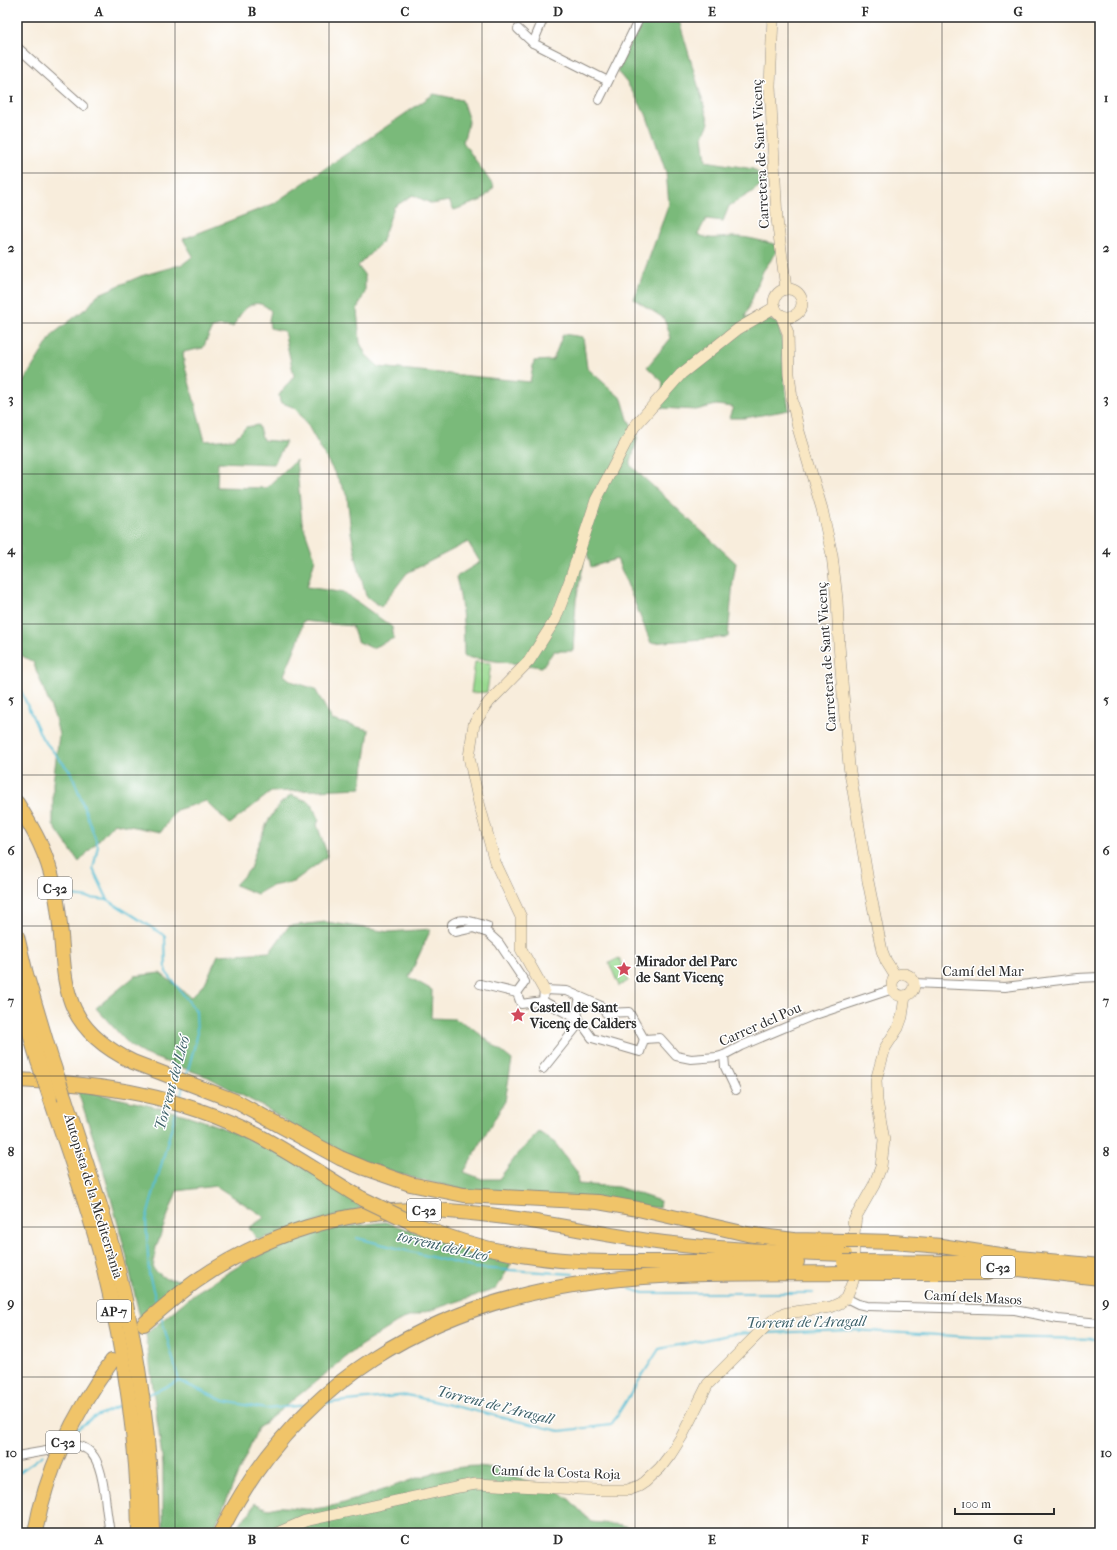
<svg xmlns="http://www.w3.org/2000/svg" width="1117" height="1550" viewBox="0 0 1117 1550" font-family="'IM FELL French Canon',serif">
  <style>
    .green { fill: #99da90; stroke: #62825e }
    .forest { fill: #7aba7a; stroke: #527252 }
    .lines { fill: none; stroke-linecap: round; stroke-linejoin: round }
    .stream { stroke: #58bfd6; stroke-width: 2 }
    .street-casing { stroke: #928c84; stroke-width: 10 }
    .secondary-casing { stroke: #928c84; stroke-width: 12 }
    .highway-casing { stroke: #928c84; stroke-width: 16 }
    .street { stroke: #fff; stroke-width: 8 }
    .secondary { stroke: #f9e7c3; stroke-width: 11 }
    .highway { stroke: #f0c469; stroke-width: 14 }
    .highway-bridge-casing { stroke: #928c84; stroke-width: 16; stroke-linecap: butt }
    .highway-bridge { stroke: #f0c469; stroke-width: 14 }
    .grid { fill: none; stroke: #2b2b2b; stroke-width: 1; stroke-opacity: 0.55 }
    .labels { text-anchor: middle; stroke-width: 3; stroke-linejoin: round; paint-order: stroke }
    .shield { fill: #fff; stroke: #6b6b6b; stroke-width: 1 }
    .shield-label { font-size: 13px; font-weight: bold; fill: #2b2b2b }
    .street-label { font-size: 14px; fill: #2b2b2b; stroke: #fff }
    .poi-label { font-size: 14px; font-weight: bold; fill: #2b2b2b; stroke: #fff; text-anchor: start }
    .water-label { font-size: 15px; font-style: italic; fill: #3b5f67; stroke: #fff }
    .neatline { fill: none; stroke: #2b2b2b; stroke-width: 1.5 }
    .grid-label { font-size: 13px; text-anchor: middle; font-weight: bold; fill: #2b2b2b }
  </style>
  <rect width="100%" height="100%" fill="#fff"/>
  <filter id="ink" filterUnits="userSpaceOnUse"><feTurbulence type="fractalNoise" baseFrequency=".025" numOctaves="2"/><feDisplacementMap in="SourceGraphic" scale="8" xChannelSelector="R" yChannelSelector="G"/><feConvolveMatrix kernelMatrix="1 2 1 2 8 2 1 2 1" color-interpolation-filters="sRGB"/></filter>
  <filter id="wash" filterUnits="userSpaceOnUse"><feTurbulence type="fractalNoise" baseFrequency=".012" numOctaves="4" result="noise"/><feDisplacementMap in="SourceGraphic" scale="16" xChannelSelector="R" yChannelSelector="G"/><feGaussianBlur stdDeviation="0.9" result="paint"/><feColorMatrix in="noise" values="0 0 0 0 0 0 0 0 0 0 0 0 0 0 0 0 0 1.4 0 .05"/><feComposite in="paint" operator="in"/></filter>
  <g filter="url(#wash)">
    <rect width="100%" height="100%" fill="#f8eddc"/>
    <g class="green">
      <path d="M475,662L491,663L487,692L471,693Z"/>
      <path d="M619,958L628,981L619,986L609,963Z"/>
    </g>
    <g class="forest">
      <path d="M643,17H678L709,123L703,136L706,161L753,169L767,180L752,192L729,206L723,221L706,219L698,234C711,242 723,236 738,237C750,237 763,242 775,244L776,253L763,271L745,317L771,320L778,324L782,341L784,378L789,410L745,418H729L733,407L716,405L696,410L661,408L663,382L647,367L671,338L665,319L634,299L669,204L666,172L646,114L627,83L617,71Z"/>
      <path d="M434,94L462,100L469,121L463,142L494,187L482,200L454,210L449,201L432,204L413,195L394,207L381,243L358,266L365,276V292L357,309L360,343L366,355L379,367L530,382L534,361L553,360L563,334L583,337L587,368L622,399L628,419L638,436L630,465L736,563L733,581L728,637L651,643L617,559L591,567L584,542L583,566L576,600L573,651H554L542,667L464,657C464,630 463,604 456,577L480,562L468,542L407,573L381,607L366,596L356,558L351,532L347,495L307,424L295,408L280,402L279,395L294,376L284,331L270,328L269,320L271,311C254,293 241,311 233,327L221,326L212,328L203,348L183,352L184,363L205,441L234,439L246,427L258,425L263,440L286,442L274,464L218,462L217,487L266,488L296,460L302,522L315,559L307,587L345,593L392,627L394,638L372,648L357,641L352,626L303,621L299,639L284,675L291,681L315,689L332,720L369,730L361,788L271,792L230,824L206,801L176,810L161,832L114,823L79,862L53,825V783L59,735L55,718L33,662L17,653V392L53,334L89,306L97,295L141,276L183,264L193,256L183,239L273,204Z"/>
      <path d="M291,795L310,802L319,819L317,825L328,856L293,882L271,886L257,894L235,885L250,869L257,847L268,821L280,804Z"/>
      <path d="M326,922L389,932L431,929L409,977L432,990L431,1018L455,1019L471,1027L512,1060L505,1101L464,1172L482,1179H499L517,1155L539,1132L555,1143L577,1172L578,1184L618,1187L660,1201L659,1208L475,1192L420,1180L366,1163L297,1128L269,1110L208,1077L144,1054L132,1047L125,1040L96,1008L135,976L160,973L191,997L205,983L218,955L270,952L289,926Z"/>
      <path d="M77,1089C114,1098 152,1105 189,1116C251,1136 311,1167 362,1208L258,1240L249,1228L265,1217L216,1186L177,1191L156,1247L153,1269L166,1279L186,1280L169,1291L140,1318L126,1254L101,1161Z"/>
      <path d="M385,1222L511,1264L496,1289L403,1319L360,1346L258,1428L212,1533H163V1465L146,1334L195,1293L252,1258L328,1229Z"/>
      <path d="M479,1466L493,1468L526,1481L555,1488L570,1500L591,1522L622,1525L646,1533H229L250,1513L255,1503C259,1505 265,1509 269,1509C274,1508 278,1506 284,1507C294,1507 304,1510 314,1509C368,1503 424,1466 479,1466Z"/>
    </g>
    <g class="lines">
      <g class="stream">
        <path d="M17,682L42,738L72,774L98,846L93,869L108,900L165,936L166,972L196,1011L197,1037L186,1077"/>
        <path d="M71,896L108,900"/>
        <path d="M180,1098L183,1087"/>
        <path d="M357,1238L475,1268L573,1274"/>
        <path d="M630,1289L643,1293H813"/>
        <path d="M157,1304L149,1275L146,1220L177,1108"/>
        <path d="M161,1316L179,1381"/>
        <path d="M766,1333L852,1330L972,1337L1100,1339"/>
        <path d="M147,1395L179,1381L224,1401L266,1409L306,1405"/>
        <path d="M327,1403L407,1395L560,1431L611,1425L659,1349L733,1334L754,1333"/>
        <path d="M77,1429L94,1417L124,1404"/>
        <path d="M17,1474L43,1455"/>
      </g>
    </g>
  </g>
  <g filter="url(#ink)">
    <g class="lines">
      <g class="street-casing">
        <g id="street">
          <path d="M518,29L533,43L608,81"/>
          <path d="M533,43L544,17"/>
          <path d="M17,47L83,106"/>
          <path d="M599,100L640,17"/>
          <path d="M487,926C476,923 462,916 452,924V929L455,932L473,928L488,933L499,943L525,982L517,993"/>
          <path d="M914,983L1005,987L1077,978L1100,977"/>
          <path d="M480,984L517,993"/>
          <path d="M517,993L521,1004L543,1001"/>
          <path d="M543,1001L544,990L567,991L599,1005L606,1013L629,1012L644,1039"/>
          <path d="M543,1001L579,1020L592,1038L640,1052L644,1039"/>
          <path d="M579,1020L577,1011L580,997"/>
          <path d="M644,1039L660,1038L676,1056L691,1059L717,1057L724,1055L741,1046L812,1016L893,989"/>
          <path d="M724,1055L725,1067L736,1090"/>
          <path d="M543,1069L575,1029L579,1020"/>
          <path d="M846,1298L858,1304L867,1306L1015,1310L1058,1319L1100,1323"/>
          <path d="M68,1446C98,1441 102,1475 105,1496C106,1508 108,1521 110,1533"/>
          <path d="M17,1456L52,1450"/>
        </g>
      </g>
      <g class="secondary-casing">
        <g id="secondary">
          <path d="M773,17L770,86L777,219L786,289"/>
          <circle cx="788" cy="303" r="14"/>
          <path d="M781,315L788,333L789,374L792,399L798,428L822,509L832,555L837,599L839,645L849,766L868,881L882,951L886,961L896,977"/>
          <circle cx="903" cy="985" r="11"/>
          <path d="M544,990L521,949V917L495,862L479,803L469,757L474,724L489,702L529,661L555,620L570,580L596,500L634,427L681,374L738,329L775,307"/>
          <path d="M853,1222L874,1185L881,1167L884,1140L877,1101L876,1080L885,1048L898,1028L902,1017L905,996"/>
          <path d="M277,1533L305,1521L459,1487L476,1484L597,1490H628L639,1486L645,1482L660,1468L670,1455L682,1436L708,1384L768,1324L780,1315L787,1313L831,1307L840,1303L846,1298L853,1281L854,1234L856,1216"/>
        </g>
      </g>
      <g class="highway-casing">
        <g id="highway">
          <path d="M17,803C35,832 47,853 54,886C72,964 44,1019 133,1062L235,1101L340,1158L364,1168L410,1184L464,1195L598,1202L638,1209L747,1234L770,1237L794,1240L845,1241"/>
          <path d="M17,936L26,974L51,1058"/>
          <path d="M17,990L38,1061"/>
          <path d="M17,1080C104,1084 178,1095 257,1135C293,1154 326,1177 361,1198"/>
          <path d="M50,1097C67,1148 85,1198 99,1249C123,1342 138,1438 139,1533"/>
          <path d="M65,1099C79,1142 94,1185 107,1228C135,1327 151,1430 152,1533"/>
          <path d="M413,1223C452,1240 493,1252 535,1257C576,1263 616,1262 657,1262C704,1262 750,1262 797,1262"/>
          <path d="M857,1241L893,1242L941,1246L1019,1258L1100,1266"/>
          <path d="M856,1262L962,1263L1100,1278"/>
          <path d="M855,1273H987"/>
          <path d="M144,1324C160,1310 177,1295 195,1282C263,1234 347,1208 431,1210C509,1213 587,1233 664,1243C724,1250 784,1252 845,1254"/>
          <path d="M35,1533C46,1470 74,1413 112,1361"/>
          <path d="M220,1533C296,1381 429,1303 594,1282C677,1271 761,1274 844,1273"/>
        </g>
      </g>
      <use href="#street" class="street"/>
      <use href="#secondary" class="secondary"/>
      <use href="#highway" class="highway"/>
      <g class="highway-bridge-casing">
        <g id="highway-bridge">
          <path d="M51,1058L65,1099"/>
          <path d="M38,1061L50,1097"/>
          <path d="M361,1198L413,1223"/>
          <path d="M845,1241H857"/>
          <path d="M844,1262H856"/>
          <path d="M844,1273H855"/>
        </g>
      </g>
      <use href="#highway-bridge" class="highway-bridge"/>
    </g>
  </g>
  <path class="grid" d="M175,17V1533M329,17V1533M482,17V1533M635,17V1533M788,17V1533M942,17V1533M17,173H1100M17,323H1100M17,474H1100M17,624H1100M17,775H1100M17,926H1100M17,1076H1100M17,1227H1100M17,1377H1100"/>
  <defs>
    <g id="sight-bare" transform="scale(1.2)"><path d="M0-6L1.8-2.2L6-1.7L2.9 1.2L3.7 5.4L0 3.3L-3.7 5.4L-2.9 1.2L-6-1.7L-1.8-2.2Z" fill="#d1495b" stroke="#fff" stroke-width="2.5" paint-order="stroke"/></g>
  </defs>
  <g fill-rule="evenodd">
    <use href="#sight-bare" x="624" y="969"/>
    <use href="#sight-bare" x="518" y="1015"/>
  </g>
  <g class="labels">
    <g class="shield">
      <rect x="38" y="877" width="34" height="22" rx="3"/>
      <rect x="407" y="1199" width="34" height="22" rx="3"/>
      <rect x="981" y="1256" width="34" height="22" rx="3"/>
      <rect x="97" y="1300" width="34" height="22" rx="3"/>
      <rect x="46" y="1431" width="34" height="22" rx="3"/>
    </g>
    <g class="shield-label">
      <text x="55" y="893">C-32</text>
      <text x="424" y="1215">C-32</text>
      <text x="998" y="1272">C-32</text>
      <text x="114" y="1316">AP-7</text>
      <text x="63" y="1447">C-32</text>
    </g>
    <g class="street-label">
      <text transform="translate(760 154) rotate(-93)" y="5">Carretera de Sant Vicenç</text>
      <text transform="translate(826 657) rotate(-94)" y="5">Carretera de Sant Vicenç</text>
      <text x="983" y="976">Camí del Mar</text>
      <text transform="translate(760 1024) rotate(-24)" y="5">Carrer del Pou</text>
      <text transform="translate(94 1196) rotate(73)" y="5">Autopista de la Mediterrània</text>
      <text transform="translate(973 1297) rotate(3)" y="5">Camí dels Masos</text>
      <text transform="translate(556 1472) rotate(2)" y="5">Camí de la Costa Roja</text>
    </g>
    <g class="poi-label">
      <text x="636" y="966">Mirador del Parc<tspan x="636" dy="16">de Sant Vicenç</tspan></text>
      <text x="530" y="1012">Castell de Sant<tspan x="530" dy="16">Vicenç de Calders</tspan></text>
    </g>
    <g class="water-label">
      <text transform="translate(172 1083) rotate(-75)" y="5">Torrent del Lleó</text>
      <text transform="translate(443 1246) rotate(13)" y="5">torrent del Lleó</text>
      <text transform="translate(806 1322) rotate(-1)" y="5">Torrent de l'Aragall</text>
      <text transform="translate(495 1405) rotate(14)" y="5">Torrent de l'Aragall</text>
    </g>
  </g>
  <rect width="1117" height="1550" fill="none" stroke="#fff" stroke-width="44"/>
  <path d="M955 1508v6h99v-6" fill="none" stroke="#2b2b2b" stroke-width="2"/>
  <text x="961" y="1508" font-size="12" fill="#2b2b2b" stroke="#ffffff" stroke-width="3" paint-order="stroke">100 m</text>
  <rect x="22" y="22" width="1073" height="1506" class="neatline"/>
  <g class="grid-label">
    <text x="99" y="16">A</text>
    <text x="252" y="16">B</text>
    <text x="405" y="16">C</text>
    <text x="558" y="16">D</text>
    <text x="712" y="16">E</text>
    <text x="865" y="16">F</text>
    <text x="1018" y="16">G</text>
    <text x="11" y="102">1</text>
    <text x="1106" y="102">1</text>
    <text x="11" y="252">2</text>
    <text x="1106" y="252">2</text>
    <text x="11" y="403">3</text>
    <text x="1106" y="403">3</text>
    <text x="11" y="554">4</text>
    <text x="1106" y="554">4</text>
    <text x="11" y="704">5</text>
    <text x="1106" y="704">5</text>
    <text x="11" y="855">6</text>
    <text x="1106" y="855">6</text>
    <text x="11" y="1005">7</text>
    <text x="1106" y="1005">7</text>
    <text x="11" y="1156">8</text>
    <text x="1106" y="1156">8</text>
    <text x="11" y="1307">9</text>
    <text x="1106" y="1307">9</text>
    <text x="11" y="1457">10</text>
    <text x="1106" y="1457">10</text>
    <text x="99" y="1544">A</text>
    <text x="252" y="1544">B</text>
    <text x="405" y="1544">C</text>
    <text x="558" y="1544">D</text>
    <text x="712" y="1544">E</text>
    <text x="865" y="1544">F</text>
    <text x="1018" y="1544">G</text>
  </g>
</svg>
